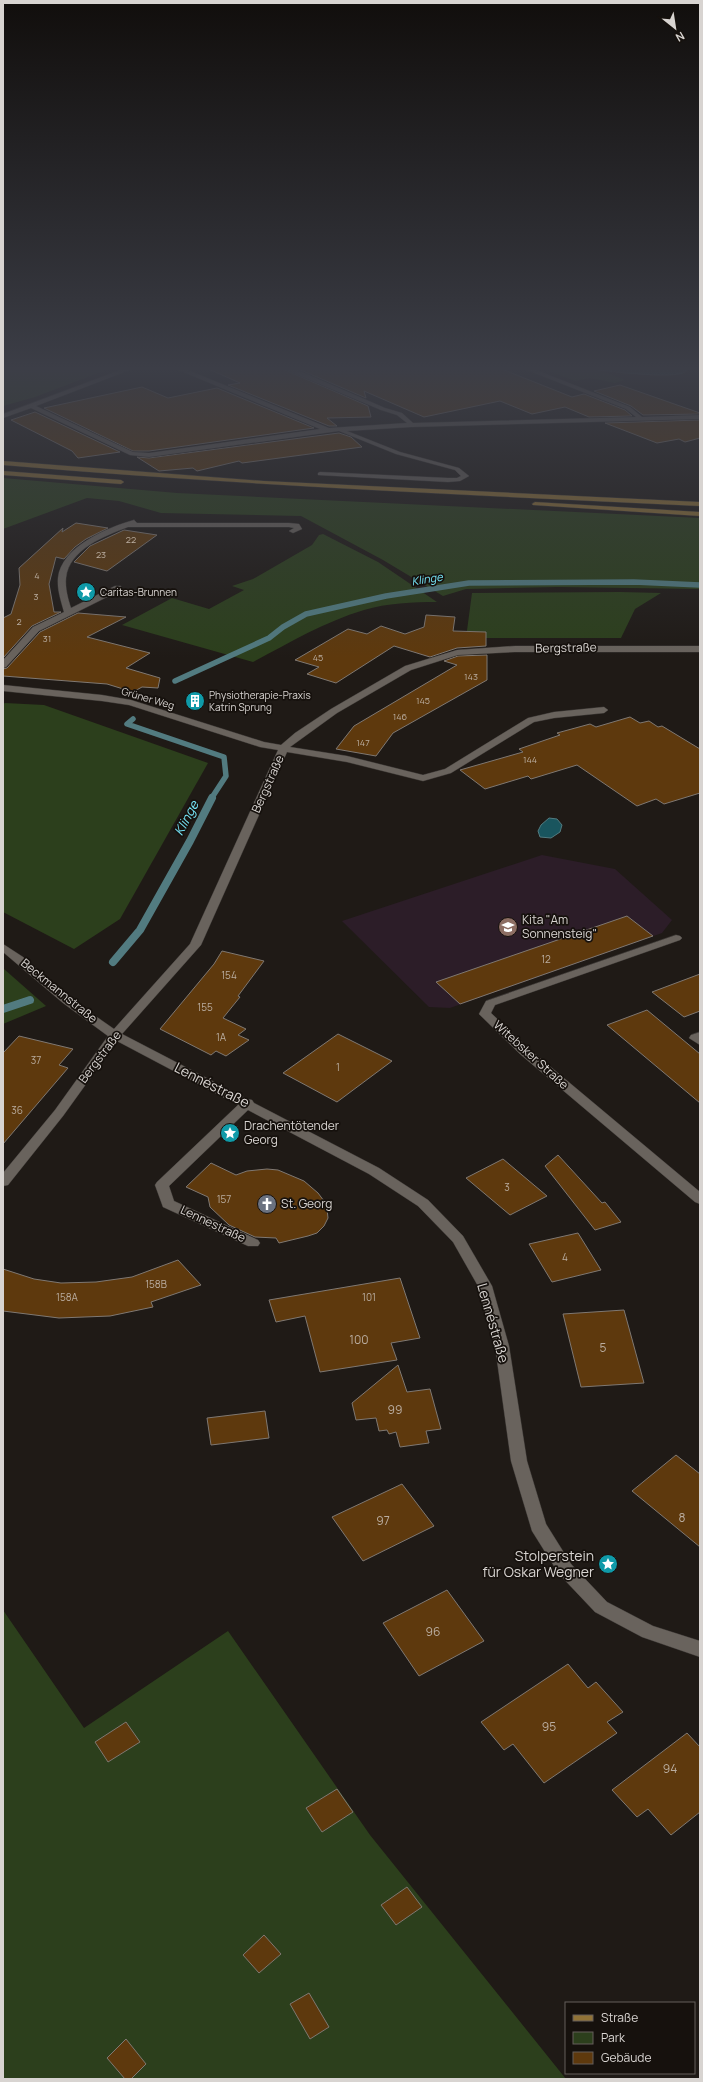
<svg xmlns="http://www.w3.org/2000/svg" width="703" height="2082" viewBox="0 0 703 2082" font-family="Manrope,sans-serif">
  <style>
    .education { fill: #2c1d28 }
    .green { fill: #2c3f1c }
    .water { fill: #19555e; stroke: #527b80 }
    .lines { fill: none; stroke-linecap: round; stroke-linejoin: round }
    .stream-far1 { stroke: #527b80; stroke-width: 5.5 }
    .stream { stroke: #527b80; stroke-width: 8 }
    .building { fill: #5e390d; stroke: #7f7872 }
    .minor-casing { stroke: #3b3734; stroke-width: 1 }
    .major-casing { stroke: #3b3734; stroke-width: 1 }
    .minor { fill: #69635d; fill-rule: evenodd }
    .major { fill: #917337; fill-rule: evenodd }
    .labels { text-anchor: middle; stroke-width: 3.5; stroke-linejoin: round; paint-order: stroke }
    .far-number-label { font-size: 9px; fill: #baada0 }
    .far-poi-label { font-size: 10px; fill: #d8d4d1; stroke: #16110d; text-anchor: start }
    .far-street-label { font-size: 10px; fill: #d8d4d1; stroke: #16110d }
    .number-label { font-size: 10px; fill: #baada0 }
    .far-water-label { font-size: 11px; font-style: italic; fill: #77e8fb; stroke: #16110d }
    .street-label { font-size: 12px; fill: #d8d4d1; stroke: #16110d }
    .poi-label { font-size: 12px; fill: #d8d4d1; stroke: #16110d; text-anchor: start }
    .near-number-label { font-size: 12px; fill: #baada0 }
    .water-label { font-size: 13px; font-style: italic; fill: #77e8fb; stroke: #16110d }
    .near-street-label { font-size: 14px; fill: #d8d4d1; stroke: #16110d }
    .near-poi-label { font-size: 14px; fill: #d8d4d1; stroke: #16110d; text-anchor: end }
  </style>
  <rect width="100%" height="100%" fill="#1f1a16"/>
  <path class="education" d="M542,855L615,869L672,920L662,933L450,1008L429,1007L342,921Z"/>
  <g class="green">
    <path d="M3,366H117L35,397L3,406Z"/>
    <path d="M536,366H573L603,371L625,380L615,383L590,378L575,381Z"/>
    <path d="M3,478L177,493L700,518V589L558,587L466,589L443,596L383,560L301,516L161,513L119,501L87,498L3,529Z"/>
    <path d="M323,534L378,562L437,602C413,602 387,603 364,610C324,622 289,643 253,662L122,625L172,598L209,609L244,590L232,586L253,579L312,545L319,535Z"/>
    <path d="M620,592L661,593L635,609L621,638H466L472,593Z"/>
    <path d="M5,703L44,705L208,763L120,919L74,949L3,912V704Z"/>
    <path d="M3,969H4L46,1006L3,1024Z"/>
    <path d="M3,1610L84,1728L228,1631L370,1835L566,2079H3Z"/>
  </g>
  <g class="water">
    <path d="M573,366H690C688,369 686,371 683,373C664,379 595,370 573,366Z"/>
    <path d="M549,818L557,819L562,825L560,832L551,838L540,837L538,831L541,825Z"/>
  </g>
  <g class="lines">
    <g class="stream-far1">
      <path d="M175,681L269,638L283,627L306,614L386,596L469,583L634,582L700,585"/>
      <path d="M133,719L127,724L224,757L226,776L211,799"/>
    </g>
    <g class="stream">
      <path d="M113,962L140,930L190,841L212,798"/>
      <path d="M3,1009L30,1000"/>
    </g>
  </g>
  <g class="building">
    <path d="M202,366H276L368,406L371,417L327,418L337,426H329L228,385L240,383Z"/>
    <path d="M289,366H494L572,397L584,394L625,410L632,416L589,417L565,407L532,414L500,401L424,417L364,391L366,398L296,368Z"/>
    <path d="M620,385L700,413V414L643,415L631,406L594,391Z"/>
    <path d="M142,387L168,398L217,388L314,428L149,451H133L44,408Z"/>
    <path d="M35,412L120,452L78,458L72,451L11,420Z"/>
    <path d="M700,420V438L685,442L679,439L657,443L605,423Z"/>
    <path d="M339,433L351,437L362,447L242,463L239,461L197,471L193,468L159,471L137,457L149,458Z"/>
    <path d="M76,523L108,528L86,539L75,547L64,559L56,557L49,584L54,612H61L32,626L3,658V618L11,614L20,585L19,568L63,528L62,532Z"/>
    <path d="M124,530L157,535L107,571L74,562L90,546Z"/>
    <path d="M78,613L126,617L87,637L150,653L126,668L160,678L158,688L142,687L133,692L107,684L3,676V669L7,668L40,632Z"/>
    <path d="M426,615L455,617L453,631L486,632V646L457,648L430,657L394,646L336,683L307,674L319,667L295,660L348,629L367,634L381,626L405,634L424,627Z"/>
    <path d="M487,655V680L393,733L376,756L336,749L354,726L457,665L444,661L458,656Z"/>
    <path d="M630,717L640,723L649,721L658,727L662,726L700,749V793L664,804L656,799L637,806L577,765L531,779L528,776L485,789L460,770L523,752L519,749L560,735L557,733L590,724L596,727Z"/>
    <path d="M627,916L653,936L460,1004L436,982Z"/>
    <path d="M222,951L264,961L238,996L240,997L223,1018L246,1029L238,1035L249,1040L226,1056L216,1051L211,1055L160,1029L214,964Z"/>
    <path d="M700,974V1011L684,1017L652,992Z"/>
    <path d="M647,1010L700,1054V1103L607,1025Z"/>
    <path d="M338,1034L392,1061L337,1102L283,1073Z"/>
    <path d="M19,1036L73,1049L59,1065L68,1068L3,1144V1053Z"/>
    <path d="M558,1155L602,1203L605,1202L621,1222L595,1230L545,1166Z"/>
    <path d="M503,1159L547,1196L510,1215L466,1178Z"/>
    <path d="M211,1163L236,1175L247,1171L267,1169L278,1170L304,1181L318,1193L324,1201L327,1209L328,1218L324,1226L317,1233L308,1236L279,1243L276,1238L255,1237L229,1225L210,1207L208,1197L186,1187Z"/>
    <path d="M578,1233L601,1270L552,1282L529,1244Z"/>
    <path d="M178,1260L201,1285L151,1302L153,1307L110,1316L59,1318L3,1311V1269L34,1279L61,1283L96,1282L132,1277Z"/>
    <path d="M400,1278L420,1338L391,1343L397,1360L320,1372L305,1316L276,1322L269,1300Z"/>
    <path d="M624,1310L644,1383L581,1387L563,1314Z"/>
    <path d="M398,1365L407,1392L430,1389L441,1429L426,1431L429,1443L400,1447L396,1432L389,1434L387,1430L379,1431L376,1418L356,1420L352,1403Z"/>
    <path d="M265,1411L269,1438L211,1445L207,1418Z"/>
    <path d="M676,1455L700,1474V1547L632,1491Z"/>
    <path d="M402,1484L434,1526L363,1561L332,1517Z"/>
    <path d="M447,1590L484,1641L419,1676L383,1623Z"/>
    <path d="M568,1664L588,1688L596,1682L623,1712L607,1722L617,1733L544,1783L513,1744L504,1750L481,1722Z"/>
    <path d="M126,1722L140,1742L108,1762L95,1742Z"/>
    <path d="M687,1733L700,1747V1812L671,1835L648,1809L637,1817L612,1790Z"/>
    <path d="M337,1789L353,1812L322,1832L306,1808Z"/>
    <path d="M407,1887L422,1907L396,1925L381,1905Z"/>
    <path d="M264,1935L281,1954L259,1973L243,1955Z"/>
    <path d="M309,1993L329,2027L310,2039L290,2004Z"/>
    <path d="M126,2039L146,2064L131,2079H125L107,2058Z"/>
  </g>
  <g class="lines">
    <g class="minor-casing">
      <g id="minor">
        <path d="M131,366H140L36,406L133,452L149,453L320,429L169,366H178L329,428L407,423L397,415L381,410L277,366L295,369L385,408L402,413L413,423L636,417L626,409L517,366H526L630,407L642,417L700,415V419L411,427L347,431L400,452L459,468L469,476L460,481L448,482L318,475V473L320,472L448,478H457L461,476L455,470L396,454L339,431L149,457L130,455L31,408L3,418V414Z"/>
        <path d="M134,520L137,523H289L299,524L302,529L293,533L289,531L294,528L289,527H128C105,536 69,549 66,578C65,588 68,599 71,608L115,586H121V590L39,631L6,667L3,668V660L33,627L64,612C61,601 57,590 58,578C61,547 108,527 134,520Z"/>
        <path d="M515,646H700V652H515L458,655L411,670L337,713L290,747L347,756L423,775L445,769L528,718L554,712L604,707L608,710L604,713L554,718L534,722L451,773L423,781L347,762L287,752L201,945L122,1034L247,1099L252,1100L254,1103L379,1168L428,1200L463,1236L492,1286L509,1346L527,1461L546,1524L571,1564L607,1602L653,1626L700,1641V1657L642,1637L595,1612L559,1574L532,1531L511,1461L495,1346L478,1286L453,1242L418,1206L369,1174L248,1110L169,1186L174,1201L258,1240L260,1243L258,1246H248L163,1207L155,1185L157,1182L238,1105L117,1041L63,1116L8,1185L3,1186V1173L55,1110L108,1036L63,1003L3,952V944L23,957L71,999L114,1029L190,944L278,750L260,747L129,705L102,701L3,691V685L102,695L131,700L264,742L281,745L295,733L331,709L405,666L457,650Z"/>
        <path d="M676,935L680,936L682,938L680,940L495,1005L491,1013L528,1048L700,1192V1204L695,1202L520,1054L479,1014L486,1001Z"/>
        <path d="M700,1032V1045L689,1038L691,1035Z"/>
      </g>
    </g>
    <g class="major-casing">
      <g id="major">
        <path d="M3,461L264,481L700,502V506C467,495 235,485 3,465Z"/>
        <path d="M3,471L121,480L124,482L121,484L3,475Z"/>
        <path d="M535,502L700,512V516L533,505L532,504Z"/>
      </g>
    </g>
    <use href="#minor" class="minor"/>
    <use href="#major" class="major"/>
  </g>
  <linearGradient id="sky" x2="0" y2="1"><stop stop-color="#110e0c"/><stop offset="0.56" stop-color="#3c3e47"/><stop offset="1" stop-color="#3c3e47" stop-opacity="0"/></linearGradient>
  <rect width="703" height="658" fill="url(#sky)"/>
  <defs>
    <g id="sight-disc" transform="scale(1)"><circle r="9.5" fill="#0f9aa8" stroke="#16110d"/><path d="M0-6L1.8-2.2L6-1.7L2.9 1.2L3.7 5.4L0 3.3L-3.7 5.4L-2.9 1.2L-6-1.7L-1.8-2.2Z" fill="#fff"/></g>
    <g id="building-disc" transform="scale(1)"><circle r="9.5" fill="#0f9aa8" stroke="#16110d"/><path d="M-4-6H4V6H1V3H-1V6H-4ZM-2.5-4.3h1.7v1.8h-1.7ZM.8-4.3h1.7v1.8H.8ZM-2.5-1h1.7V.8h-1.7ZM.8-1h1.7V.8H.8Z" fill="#fff"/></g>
    <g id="school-disc" transform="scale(1)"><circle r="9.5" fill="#8d6e63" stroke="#16110d"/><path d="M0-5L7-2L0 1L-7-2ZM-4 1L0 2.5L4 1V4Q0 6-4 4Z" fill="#fff"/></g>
    <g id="church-disc" transform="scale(1)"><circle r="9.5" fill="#6b7280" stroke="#16110d"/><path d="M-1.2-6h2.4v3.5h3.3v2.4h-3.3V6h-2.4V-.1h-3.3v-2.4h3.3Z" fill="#fff"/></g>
  </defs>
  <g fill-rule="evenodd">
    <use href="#sight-disc" x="86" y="592"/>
    <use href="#building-disc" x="195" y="701"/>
    <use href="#school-disc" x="508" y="927"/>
    <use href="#sight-disc" x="230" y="1133"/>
    <use href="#church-disc" x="267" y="1204"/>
    <use href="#sight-disc" x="608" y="1564"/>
  </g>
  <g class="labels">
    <g class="far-number-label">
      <text x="131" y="543">22</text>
      <text x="101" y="558">23</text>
      <text x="37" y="579">4</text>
      <text x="36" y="600">3</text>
      <text x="19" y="625">2</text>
      <text x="47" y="642">31</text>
      <text x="318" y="661">45</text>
      <text x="471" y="680">143</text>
      <text x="423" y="704">145</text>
      <text x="400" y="720">146</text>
      <text x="363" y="746">147</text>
      <text x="530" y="763">144</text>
    </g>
    <g class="far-poi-label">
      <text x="100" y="596">Caritas-Brunnen</text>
      <text x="209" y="699">Physiotherapie-Praxis<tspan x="209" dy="12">Katrin Sprung</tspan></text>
    </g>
    <g class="far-street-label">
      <text transform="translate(148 698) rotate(16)" y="4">Grüner Weg</text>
    </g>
    <g class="number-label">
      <text x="546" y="963">12</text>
      <text x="229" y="979">154</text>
      <text x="205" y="1011">155</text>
      <text x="221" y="1041">1A</text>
      <text x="36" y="1064">37</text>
      <text x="338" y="1071">1</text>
      <text x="17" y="1114">36</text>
      <text x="507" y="1191">3</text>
      <text x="224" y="1203">157</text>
      <text x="565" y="1261">4</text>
      <text x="156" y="1288">158B</text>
      <text x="67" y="1301">158A</text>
      <text x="369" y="1301">101</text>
    </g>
    <g class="far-water-label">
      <text transform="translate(427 579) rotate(-9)" y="4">Klinge</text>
    </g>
    <g class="street-label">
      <text transform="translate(566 648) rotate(-1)" y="4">Bergstraße</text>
      <text transform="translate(268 784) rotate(-66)" y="4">Bergstraße</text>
      <text transform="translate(59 991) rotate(39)" y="4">Beckmannstraße</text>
      <text transform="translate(531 1055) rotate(42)" y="4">Witebsker Straße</text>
      <text transform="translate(100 1057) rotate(-53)" y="4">Bergstraße</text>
      <text transform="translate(213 1224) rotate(25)" y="4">Lennestraße</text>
    </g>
    <g class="poi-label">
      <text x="522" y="924">Kita "Am<tspan x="522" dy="14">Sonnensteig"</tspan></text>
      <text x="244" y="1130">Drachentötender<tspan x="244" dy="14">Georg</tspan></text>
      <text x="281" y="1208">St. Georg</text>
    </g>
    <g class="near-number-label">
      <text x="359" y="1344">100</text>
      <text x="603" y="1352">5</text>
      <text x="395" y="1414">99</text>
      <text x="682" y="1522">8</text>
      <text x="383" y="1525">97</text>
      <text x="433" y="1636">96</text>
      <text x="549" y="1731">95</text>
      <text x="670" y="1773">94</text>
    </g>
    <g class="water-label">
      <text transform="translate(186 818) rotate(-62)" y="5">Klinge</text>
    </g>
    <g class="near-street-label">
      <text transform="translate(212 1085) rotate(27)" y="5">Lennéstraße</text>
      <text transform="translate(493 1323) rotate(74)" y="5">Lennéstraße</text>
    </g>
    <g class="near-poi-label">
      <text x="594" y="1561">Stolperstein<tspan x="594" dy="16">für Oskar Wegner</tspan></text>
    </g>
  </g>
  <rect width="703" height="2082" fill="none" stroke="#d8d4d1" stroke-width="8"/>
  <rect x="565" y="2002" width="130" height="72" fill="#16110d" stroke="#645f5b"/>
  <rect x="573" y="2015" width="20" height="6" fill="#917337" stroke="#645f5b"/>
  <text x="601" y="2022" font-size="12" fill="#d8d4d1">Straße</text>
  <rect x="573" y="2032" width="20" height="12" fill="#2c3f1c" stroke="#645f5b"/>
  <text x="601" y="2042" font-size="12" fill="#d8d4d1">Park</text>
  <rect x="573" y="2052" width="20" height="12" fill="#5e390d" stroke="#645f5b"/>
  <text x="601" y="2062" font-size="12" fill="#d8d4d1">Gebäude</text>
  <g transform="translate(675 28) rotate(150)" stroke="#16110d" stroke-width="3" paint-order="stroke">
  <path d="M0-3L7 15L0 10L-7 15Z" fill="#d8d4d1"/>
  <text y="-6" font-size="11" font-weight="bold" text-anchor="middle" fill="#d8d4d1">N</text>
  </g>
</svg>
